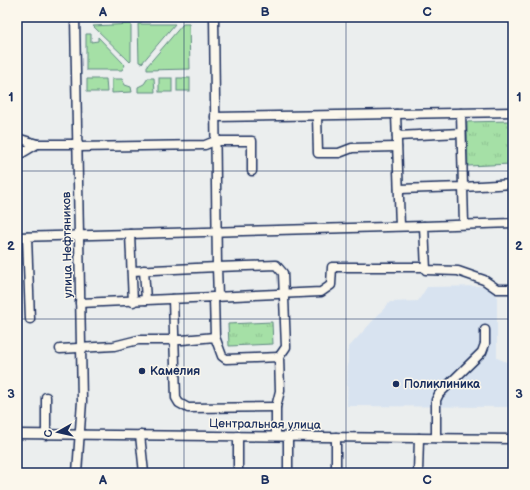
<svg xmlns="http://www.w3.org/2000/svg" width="530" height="490" viewBox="0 0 530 490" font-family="'Balsamiq Sans',sans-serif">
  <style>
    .built { fill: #d8e3f0 }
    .grass { fill: #a5e0a6; stroke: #608882 }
    .park { fill: url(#park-tufts); stroke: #608882 }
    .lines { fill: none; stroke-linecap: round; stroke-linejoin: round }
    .minor-casing { stroke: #1b2f5e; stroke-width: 11 }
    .minor { stroke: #fbf7ec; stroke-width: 8 }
    .grid { fill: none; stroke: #1b2f5e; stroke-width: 1; stroke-opacity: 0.55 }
    .poi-dot { fill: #1b2f5e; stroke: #fbf7ec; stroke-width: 1.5 }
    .labels { text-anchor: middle; stroke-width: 3; stroke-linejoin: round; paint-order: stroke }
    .street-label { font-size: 12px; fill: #1b2f5e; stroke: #fbf7ec }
    .poi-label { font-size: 12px; font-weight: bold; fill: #1b2f5e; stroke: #fbf7ec; text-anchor: start }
    .neatline { fill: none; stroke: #1b2f5e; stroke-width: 1.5 }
    .grid-label { font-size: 13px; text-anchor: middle; font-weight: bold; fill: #1b2f5e }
  </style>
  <defs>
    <pattern id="park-tufts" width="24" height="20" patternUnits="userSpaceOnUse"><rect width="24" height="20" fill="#a5e0a6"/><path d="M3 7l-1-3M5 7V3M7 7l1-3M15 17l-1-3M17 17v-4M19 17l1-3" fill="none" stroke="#8dc091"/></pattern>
  </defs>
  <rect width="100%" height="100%" fill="#ebeeee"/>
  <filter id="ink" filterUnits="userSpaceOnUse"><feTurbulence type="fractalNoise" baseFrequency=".025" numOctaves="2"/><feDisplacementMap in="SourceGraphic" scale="8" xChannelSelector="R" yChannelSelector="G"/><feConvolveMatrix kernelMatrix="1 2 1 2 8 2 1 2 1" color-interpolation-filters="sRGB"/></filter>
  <g filter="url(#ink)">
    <path class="built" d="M486,286L497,296V358L509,363V407L347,406L348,348L390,302L418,301L427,287Z"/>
    <g class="grass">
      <path d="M131,24V61L130,62L93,26Z"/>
      <path d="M138,24H175L142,63L139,62Z"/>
      <path d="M183,24H189L190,69L147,70V66Z"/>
      <path d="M86,34H91V42L98,41V37L125,65L122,70H86Z"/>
      <path d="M148,78H154L155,92H138V87L144,84Z"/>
      <rect x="159" y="78" width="13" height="14"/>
      <rect x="177" y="78" width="13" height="13"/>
      <path d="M87,79H106L107,92H87Z"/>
      <path d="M112,79H122L125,85L131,87L132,92L112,93Z"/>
    </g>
    <g class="park">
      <path d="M510,121L511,164L468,166L467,122Z"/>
      <path d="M272,322L273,344L229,346L228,324Z"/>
    </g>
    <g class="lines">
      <g class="minor-casing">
        <g id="minor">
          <path d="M75,17L82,401L77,473"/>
          <path d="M396,114L400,226"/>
          <path d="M317,116L318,153H339L352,148L397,147"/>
          <path d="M215,117L513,112"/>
          <path d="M397,136L461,133"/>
          <path d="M17,138L37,144"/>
          <path d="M78,147L205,145L215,141H252V171"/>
          <path d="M17,156L37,144H78"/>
          <path d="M399,189L463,187L461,113"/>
          <path d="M513,223L424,226L426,270L458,271L484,280L497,289H513"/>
          <path d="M464,224L463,187L513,184"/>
          <path d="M130,234L133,302"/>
          <path d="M17,237L424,226"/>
          <path d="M27,237L30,319"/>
          <path d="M144,270L146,300"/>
          <path d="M132,271L217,267L214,17"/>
          <path d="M214,297L321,292L331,285L332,267H425"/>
          <path d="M218,297L217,267L276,265L283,273L286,347L279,357"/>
          <path d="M173,299L176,398L179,403L188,408L276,407"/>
          <path d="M80,303L214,297L215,337"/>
          <path d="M60,349L114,346L138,340H182L215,337L222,356L226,359L279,357L280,391L276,407V436"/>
          <path d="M46,397V435"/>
          <path d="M17,434L513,439"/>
          <path d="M140,435L144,473"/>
          <path d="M238,436V473"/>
          <path d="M336,437V473"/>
          <path d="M436,438V400L439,394L482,352L485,344V330"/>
          <path d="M288,473V437"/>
          <path d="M418,473L419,438"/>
        </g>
      </g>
      <use href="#minor" class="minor"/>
    </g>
  </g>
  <path class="grid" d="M184,17V473M346,17V473M17,171H513M17,319H513"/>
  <g class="poi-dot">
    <circle cx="142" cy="371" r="4"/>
    <circle cx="396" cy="384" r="4"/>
  </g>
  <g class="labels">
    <g class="street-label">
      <text transform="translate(67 245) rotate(-91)" y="4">улица Нефтяников</text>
      <text transform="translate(265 424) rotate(1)" y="4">Центральная улица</text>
    </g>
    <g class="poi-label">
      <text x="150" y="375">Камелия</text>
      <text x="404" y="388">Поликлиника</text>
    </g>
  </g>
  <rect width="530" height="490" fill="none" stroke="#fbf7ec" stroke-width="44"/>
  <g transform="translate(58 432) rotate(262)" stroke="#fbf7ec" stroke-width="3" paint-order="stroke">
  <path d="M0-3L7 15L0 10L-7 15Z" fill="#1b2f5e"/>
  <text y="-6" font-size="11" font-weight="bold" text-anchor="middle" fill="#1b2f5e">С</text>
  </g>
  <rect x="22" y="22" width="486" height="446" class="neatline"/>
  <g class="grid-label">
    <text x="103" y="16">A</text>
    <text x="265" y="16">B</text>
    <text x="427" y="16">C</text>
    <text x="11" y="101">1</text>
    <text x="519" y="101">1</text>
    <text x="11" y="250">2</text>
    <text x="519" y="250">2</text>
    <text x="11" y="398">3</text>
    <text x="519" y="398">3</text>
    <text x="103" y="484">A</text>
    <text x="265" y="484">B</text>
    <text x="427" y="484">C</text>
  </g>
</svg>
